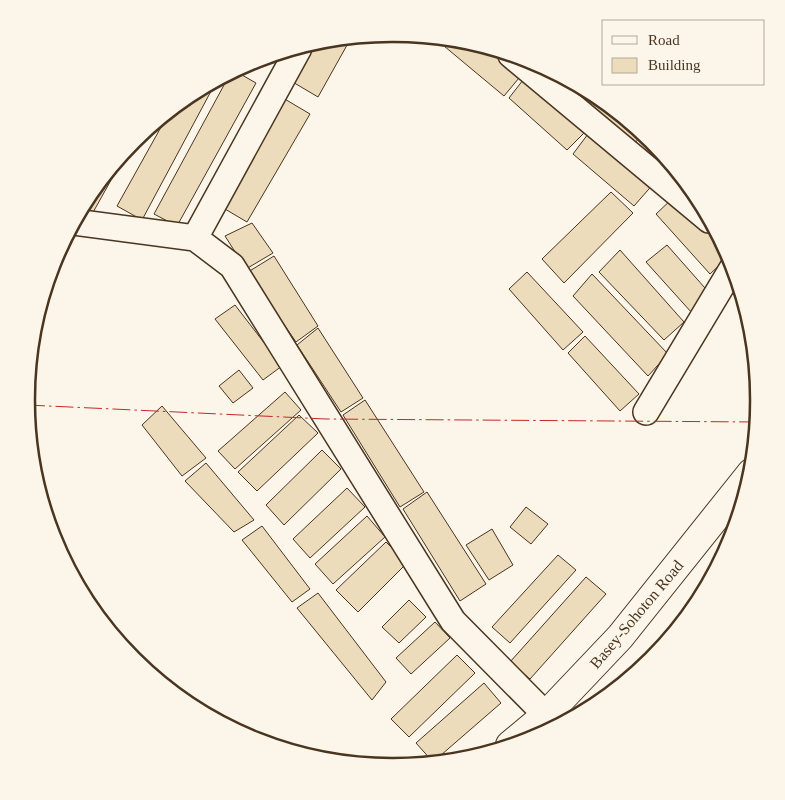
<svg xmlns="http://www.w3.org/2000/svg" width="785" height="800" viewBox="0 0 785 800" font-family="Georgia,serif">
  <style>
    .building { fill: #ecdcbc; stroke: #4a3520 }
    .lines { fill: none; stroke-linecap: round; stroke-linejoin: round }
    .minor-casing { stroke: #4a3520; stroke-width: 28 }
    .major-casing { stroke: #4a3520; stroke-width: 30 }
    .minor { stroke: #fbf6e9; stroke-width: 25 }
    .major { stroke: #fbf6e9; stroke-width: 28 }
    .power { stroke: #c62828; stroke-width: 1; stroke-dasharray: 18 4 2.5 4; stroke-linecap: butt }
    .labels { text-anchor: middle; stroke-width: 4; stroke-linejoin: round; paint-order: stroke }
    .street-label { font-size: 16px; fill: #4a3520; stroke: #fbf6e9 }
    .rim { fill: none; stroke: #4a3520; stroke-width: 2.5 }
  </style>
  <rect width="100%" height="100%" fill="#fbf6e9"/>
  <g class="building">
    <path d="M351,38L318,97L291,81L312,43L321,41Z"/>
    <path d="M449,39L464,41L498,51L524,72L504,96L444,46Z"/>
    <path d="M265,58L259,68L250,63Z"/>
    <path d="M538,64L578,86L570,93Z"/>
    <path d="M235,71L256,83L177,226L154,214L230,74Z"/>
    <path d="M527,75L588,129L567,150L509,98Z"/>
    <path d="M217,80L142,220L117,206L170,111L189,95Z"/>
    <path d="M581,88L596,96L643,134L634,144L576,95Z"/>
    <path d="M283,98L310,114L247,222L225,209Z"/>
    <path d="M591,130L655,182L634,206L573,154Z"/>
    <path d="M130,146L91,216L81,211L88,196Z"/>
    <path d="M658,149L698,198L650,158Z"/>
    <path d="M611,192L633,213L564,283L542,259Z"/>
    <path d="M673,198L726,251L729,256L710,274L656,214Z"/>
    <path d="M252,223L273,253L246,269L225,236Z"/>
    <path d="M667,245L712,296L692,313L646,262Z"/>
    <path d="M620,250L684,322L664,340L599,272Z"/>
    <path d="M274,256L318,326L296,342L248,272Z"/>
    <path d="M527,272L583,332L563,350L509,289Z"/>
    <path d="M592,274L668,354L648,376L573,296Z"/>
    <path d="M235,305L282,366L263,380L215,319Z"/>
    <path d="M318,328L363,398L341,412L297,345Z"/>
    <path d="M585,336L639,394L620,411L568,353Z"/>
    <path d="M239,370L253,388L233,403L219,386Z"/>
    <path d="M285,392L301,410L235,469L218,451Z"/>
    <path d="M365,400L424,492L400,507L343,415Z"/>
    <path d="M162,406L206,458L182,476L142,425Z"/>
    <path d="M299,415L318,433L257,491L238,472Z"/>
    <path d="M322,450L341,469L284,525L266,505Z"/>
    <path d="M206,463L254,520L234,532L185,481Z"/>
    <path d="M347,488L365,507L310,558L293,539Z"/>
    <path d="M427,492L486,584L460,601L403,509Z"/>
    <path d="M526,507L548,524L531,544L510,527Z"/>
    <path d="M367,516L385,537L333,584L315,564Z"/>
    <path d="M262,526L310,589L292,602L242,540Z"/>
    <path d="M492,529L513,565L489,580L466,545Z"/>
    <path d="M386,542L407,563L358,612L336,590Z"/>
    <path d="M558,555L576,570L510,643L492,627Z"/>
    <path d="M586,577L606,594L530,679L510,662Z"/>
    <path d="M318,593L386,682L372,700L297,608Z"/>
    <path d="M409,600L426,617L399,643L382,627Z"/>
    <path d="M435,622L450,638L411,674L396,658Z"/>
    <path d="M457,655L475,673L409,737L391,719Z"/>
    <path d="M484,683L501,703L433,762L416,743Z"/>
  </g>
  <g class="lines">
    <g class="minor-casing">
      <g id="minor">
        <path d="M511,55L709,220"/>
        <path d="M74,222L195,238L232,266L453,621L546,715"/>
        <path d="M195,238L299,48"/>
        <path d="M646,412L733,267"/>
      </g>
    </g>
    <g class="major-casing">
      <path id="major" d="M510,745L546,715L620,637L751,473"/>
    </g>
    <use href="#minor" class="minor"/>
    <use href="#major" class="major"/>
    <path class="power" d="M27,405L326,419L757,422"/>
  </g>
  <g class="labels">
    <g class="street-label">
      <text transform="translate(636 614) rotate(-50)" y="6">Basey-Sohoton Road</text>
    </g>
  </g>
  <path d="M0 0H785V800H0ZM392 42H393A357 357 0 0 1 750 399V401A357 357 0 0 1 393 758H392A357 357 0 0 1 35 401V399A357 357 0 0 1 392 42Z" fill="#fbf6e9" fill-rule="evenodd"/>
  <path class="rim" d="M392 42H393A357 357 0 0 1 750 399V401A357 357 0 0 1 393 758H392A357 357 0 0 1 35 401V399A357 357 0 0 1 392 42Z"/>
  <rect x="602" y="20" width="162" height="65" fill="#fbf6e9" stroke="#b4a999"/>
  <rect x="612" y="36" width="25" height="8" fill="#fbf6e9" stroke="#b4a999"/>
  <text x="648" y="45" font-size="15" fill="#4a3520">Road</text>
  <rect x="612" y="58" width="25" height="15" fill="#ecdcbc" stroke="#b4a999"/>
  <text x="648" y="70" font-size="15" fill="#4a3520">Building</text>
</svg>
